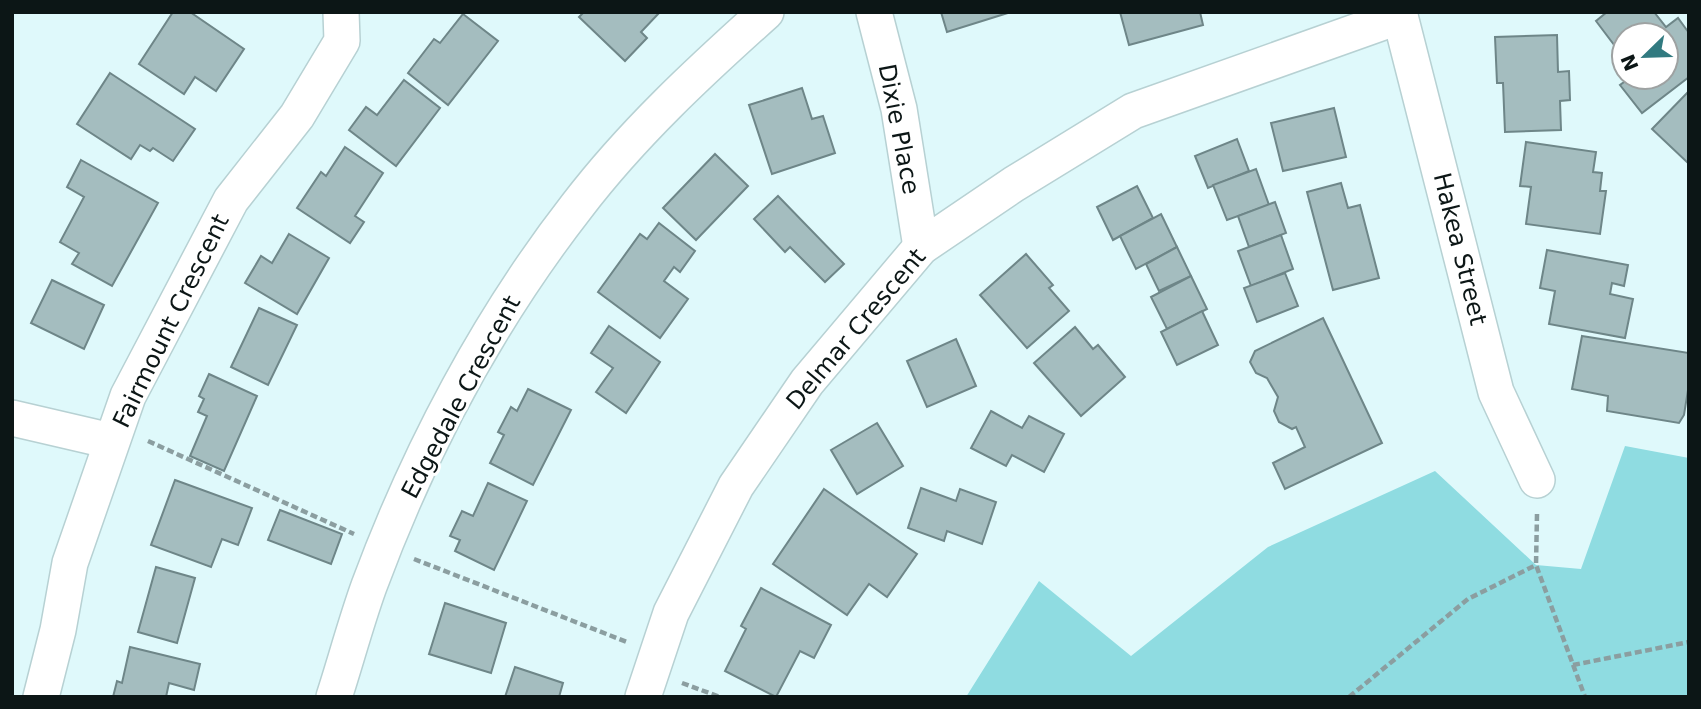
<svg xmlns="http://www.w3.org/2000/svg" width="1701" height="709" viewBox="0 0 1701 709" font-family="'DejaVu Sans',sans-serif">
  <style>
    .green { fill: #8fdce1 }
    .building { fill: #a4bdbf; stroke: #6e8688; stroke-width: 2 }
    .lines { fill: none; stroke-linecap: round; stroke-linejoin: round }
    .street-casing { stroke: #b7d1d3; stroke-width: 38 }
    .path { stroke: #8b9ea0; stroke-width: 4.5; stroke-dasharray: 7 3.5; stroke-linecap: butt }
    .street { stroke: #fff; stroke-width: 35 }
    .labels { text-anchor: middle; stroke-width: 6; stroke-linejoin: round; paint-order: stroke }
    .street-label { font-size: 24px; fill: #0c1616; stroke: #fff }
  </style>
  <rect width="100%" height="100%" fill="#dff9fb"/>
  <path class="green" d="M1625,446L1689,458V697H966L1039,581L1131,656L1268,547L1435,471L1536,565L1581,569Z"/>
  <g class="building">
    <path d="M173,12H190L244,49L216,91L195,77L184,94L139,64Z"/>
    <path d="M584,12H660L641,32L647,38L625,61L579,17Z"/>
    <path d="M941,12H1011L947,32Z"/>
    <path d="M1120,12H1200L1203,25L1129,45Z"/>
    <path d="M1607,12H1654L1666,27L1678,18L1689,33V77L1642,113L1620,85L1631,77H1666V35H1624V58L1596,21Z"/>
    <path d="M463,14L498,41L448,105L408,73L434,39L440,43Z"/>
    <path d="M1557,35L1558,72L1569,71L1570,100L1560,101L1561,130L1505,132L1503,83H1497L1495,37Z"/>
    <path d="M110,73L195,129L173,161L153,148L150,151L140,145L131,159L77,124Z"/>
    <path d="M404,80L440,108L396,166L349,130L366,107L377,115Z"/>
    <path d="M802,88L812,119L823,116L835,153L772,174L749,105Z"/>
    <path d="M1689,91V164L1652,129Z"/>
    <path d="M1334,108L1346,157L1283,171L1271,123Z"/>
    <path d="M1237,139L1249,171L1208,188L1195,156Z"/>
    <path d="M1526,142L1596,152L1593,172L1602,173L1600,191H1606L1600,234L1526,224L1531,187L1520,186Z"/>
    <path d="M345,147L383,173L355,216L364,222L350,243L297,208L321,172L326,176Z"/>
    <path d="M715,154L748,186L696,240L663,208Z"/>
    <path d="M81,160L158,203L112,286L72,264L79,253L60,242L84,197L67,187Z"/>
    <path d="M1256,169L1269,205L1227,220L1213,185Z"/>
    <path d="M1341,183L1348,208L1360,205L1379,278L1333,290L1307,192Z"/>
    <path d="M1137,186L1153,218L1113,240L1097,207Z"/>
    <path d="M778,196L844,264L825,282L790,247L785,252L754,219Z"/>
    <path d="M1275,202L1286,233L1249,247L1238,216Z"/>
    <path d="M1161,214L1177,247L1136,269L1120,236Z"/>
    <path d="M659,223L695,251L680,272L674,267L664,281L688,299L660,338L598,292L640,234L647,239Z"/>
    <path d="M289,234L329,258L297,314L245,283L261,256L272,263Z"/>
    <path d="M1281,235L1293,269L1251,286L1238,251Z"/>
    <path d="M1177,247L1191,276L1159,291L1146,264Z"/>
    <path d="M1547,250L1628,265L1624,286L1612,283L1610,294L1633,299L1625,338L1549,324L1555,291L1540,288Z"/>
    <path d="M1026,254L1053,285L1049,288L1069,311L1027,348L980,295Z"/>
    <path d="M1285,273L1298,306L1257,322L1244,288Z"/>
    <path d="M1191,276L1207,309L1167,329L1151,297Z"/>
    <path d="M52,280L104,305L84,349L31,323Z"/>
    <path d="M259,308L297,325L268,385L231,367Z"/>
    <path d="M1202,311L1218,345L1177,365L1161,332Z"/>
    <path d="M1323,318L1382,443L1285,489L1273,463L1305,447L1296,427L1292,429L1279,422L1274,411L1278,397L1267,378L1256,373L1250,362L1255,351Z"/>
    <path d="M609,326L660,362L626,413L596,392L613,368L591,353Z"/>
    <path d="M1075,327L1093,349L1098,345L1125,377L1081,416L1034,363Z"/>
    <path d="M1582,336L1689,353V384L1684,415L1679,423L1607,411L1608,396L1572,389Z"/>
    <path d="M956,339L976,386L927,407L907,361Z"/>
    <path d="M209,374L257,396L224,471L190,456L207,416L198,412L204,399L199,396Z"/>
    <path d="M528,389L571,410L533,485L490,463L504,435L498,432L511,407L517,411Z"/>
    <path d="M991,411L1022,428L1029,416L1064,434L1044,472L1012,455L1006,466L971,448Z"/>
    <path d="M877,423L903,466L857,494L831,450Z"/>
    <path d="M175,480L252,508L238,545L222,539L211,567L151,545Z"/>
    <path d="M488,483L527,501L494,570L455,551L460,540L450,536L462,511L473,516Z"/>
    <path d="M921,488L956,501L960,489L996,502L982,544L947,531L944,541L908,528Z"/>
    <path d="M824,489L917,554L887,597L869,584L847,615L773,564Z"/>
    <path d="M280,510L342,534L331,564L268,540Z"/>
    <path d="M156,567L195,578L177,643L138,632Z"/>
    <path d="M761,588L831,625L814,658L800,651L776,697L725,671L746,629L741,626Z"/>
    <path d="M445,603L506,623L491,673L429,654Z"/>
    <path d="M130,647L200,664L194,690L169,683L166,697H113L117,681L122,683Z"/>
    <path d="M515,667L563,683L559,697H505Z"/>
  </g>
  <g class="lines">
    <g class="street-casing">
      <g id="street">
        <path d="M874,12L899,109L921,247"/>
        <path d="M1399,12L1496,392L1537,480"/>
        <path d="M12,418L111,441"/>
        <path d="M41,697L58,630L70,563L128,396L231,200L297,116L342,41L341,12"/>
        <path d="M334,697C346,660 356,622 369,586C419,451 489,319 577,206C632,134 699,72 766,12"/>
        <path d="M643,697L671,613L736,486L807,382L921,247L1014,184L1133,111L1400,16"/>
      </g>
    </g>
    <g class="path">
      <path d="M148,441L354,534"/>
      <path d="M1537,514L1536,565L1585,697"/>
      <path d="M414,559L627,642"/>
      <path d="M1573,665L1689,642"/>
      <path d="M682,683L720,697"/>
      <path d="M1349,697L1468,599L1536,565"/>
    </g>
    <use href="#street" class="street"/>
  </g>
  <g class="labels">
    <g class="street-label">
      <text transform="translate(899 129) rotate(79)" y="8">Dixie Place</text>
      <text transform="translate(1460 249) rotate(76)" y="8">Hakea Street</text>
      <text transform="translate(171 321) rotate(-64)" y="8">Fairmount Crescent</text>
      <text transform="translate(856 329) rotate(-50)" y="8">Delmar Crescent</text>
      <text transform="translate(461 397) rotate(-62)" y="8">Edgedale Crescent</text>
    </g>
  </g>
  <rect width="1701" height="709" fill="none" stroke="#0c1616" stroke-width="28"/>
  <g transform="translate(1645 56) rotate(247)"><circle r="33" fill="#ffffff" stroke="#9ea2a2" stroke-width="2"/>
  <path d="M0-5L12 26L0 18L-12 26Z" fill="#317a80"/>
  <text y="-10" font-size="19" font-weight="bold" text-anchor="middle" fill="#0c1616">N</text>
  </g>
</svg>
